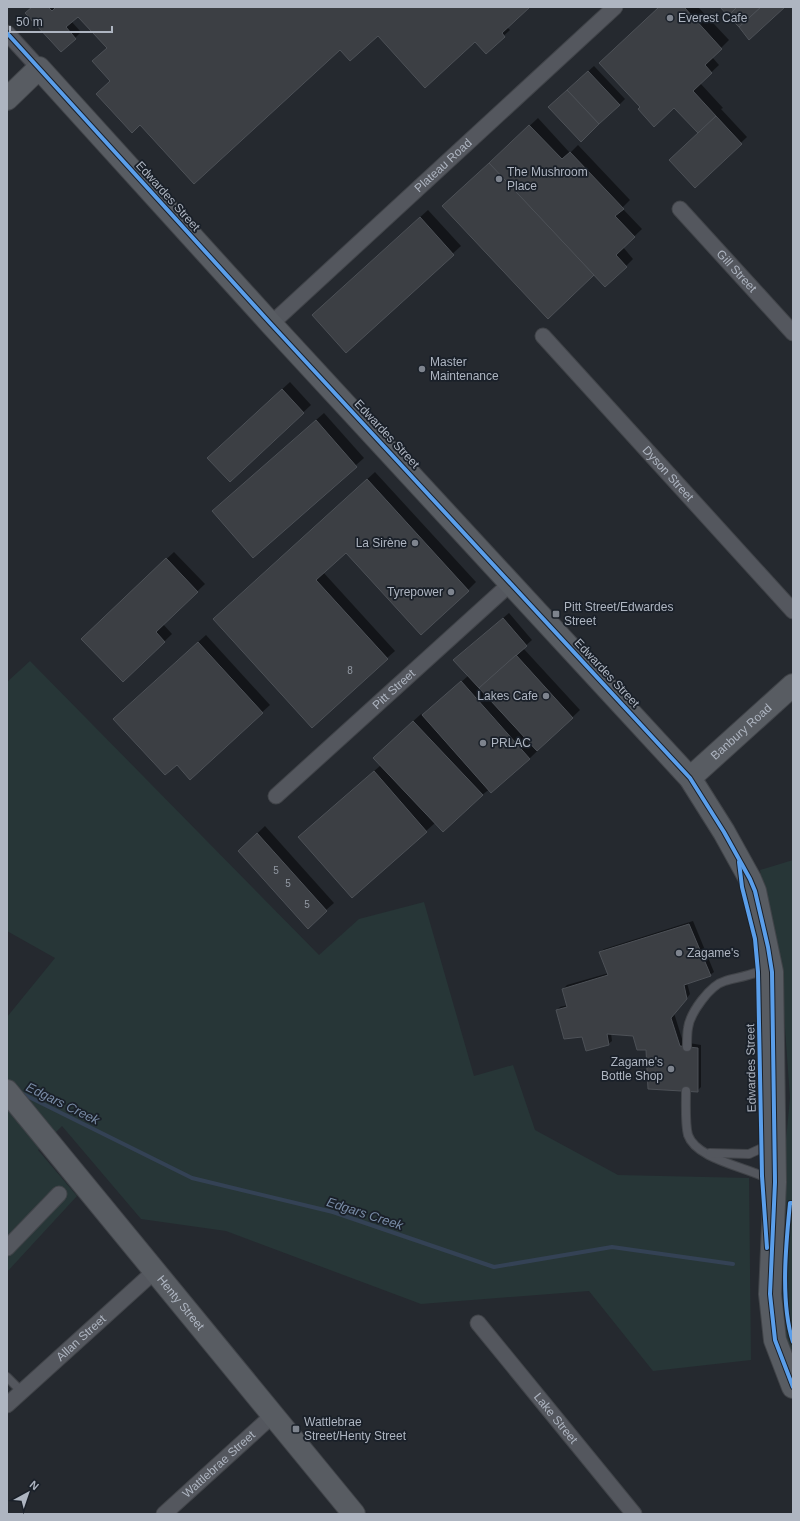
<svg xmlns="http://www.w3.org/2000/svg" width="800" height="1521" viewBox="0 0 800 1521" font-family="Arial,sans-serif">
  <style>
    .green { fill: #273637 }
    .shadow { fill: #0007 }
    .lines { fill: none; stroke-linecap: round; stroke-linejoin: round }
    .stream { stroke: #344255; stroke-width: 4 }
    .building { fill: #3c3f44; stroke: #4d5157 }
    .lane-casing { stroke: #414449; stroke-width: 10 }
    .street-casing { stroke: #414449; stroke-width: 17 }
    .secondary-casing { stroke: #414449; stroke-width: 24 }
    .lane { stroke: #54575e; stroke-width: 8 }
    .street { stroke: #54575e; stroke-width: 15 }
    .secondary { stroke: #585c62; stroke-width: 22 }
    .cycleway-casing { stroke: #1a2029; stroke-width: 6 }
    .cycleway { stroke: #5a9eea; stroke-width: 4 }
    .poi-dot { fill: #7e848e; stroke: #1a2029; stroke-width: 1.5 }
    .labels { text-anchor: middle; stroke-width: 3.5; stroke-linejoin: round; paint-order: stroke }
    .number-label { font-size: 10px; fill: #9298a2 }
    .poi-label { font-size: 12px; fill: #aeb5c1; stroke: #1a2029; text-anchor: start }
    .street-label { font-size: 12px; fill: #aeb5c1; stroke: #1a2029 }
    .water-label { font-size: 13px; font-style: italic; fill: #798ca7; stroke: #1a2029 }
  </style>
  <rect width="100%" height="100%" fill="#25292f"/>
  <g class="green">
    <path d="M30,661L319,955L359,919L424,902L474,1076L513,1065L535,1130L618,1175L749,1178L751,1360L653,1371L589,1291L421,1304L226,1231L141,1219L62,1126L38,1150L77,1196L7,1272V1017L55,958L7,931V682Z"/>
    <path d="M793,860V1359L789,1349L781,1312L782,1181L790,1098L781,972L760,870Z"/>
  </g>
  <g class="shadow">
    <path d="M33,7H528L507,27L510,30L486,52L475,41L378,35L340,49L111,81L108,48L78,15L71,21L81,32L62,51Z"/>
    <path d="M660,7H698L729,40L712,57L719,65L700,83L723,108L721,109L747,137L695,186L699,133L674,107H642Z"/>
    <path d="M594,66L625,99L619,105L555,101Z"/>
    <path d="M538,118L570,153L578,145L630,200L622,208L642,229L623,247L633,259L626,266L594,274L451,199Z"/>
    <path d="M428,210L461,246L346,351L321,307Z"/>
    <path d="M290,382L311,405L230,480L216,450Z"/>
    <path d="M324,413L364,458L253,556L221,504Z"/>
    <path d="M375,472L476,582L468,590L346,551L323,572L395,651L387,658L222,612Z"/>
    <path d="M174,552L205,584L163,624L172,634L123,681L90,631Z"/>
    <path d="M509,613L532,640L523,648L580,710L530,758L482,795L435,823L352,897L299,837L381,765L382,750L421,714L423,716L469,675L460,654Z"/>
    <path d="M206,635L270,705L190,778L122,711Z"/>
    <path d="M265,826L334,903L326,910L247,843Z"/>
    <path d="M693,921L714,972L710,975L687,983L690,994L674,1013L683,1042L701,1045V1087L697,1091L647,1049L634,1035L611,1033L612,1041L608,1044L582,1036L557,1010L560,1007L568,1005L563,989L567,985L609,973L600,952L604,949Z"/>
  </g>
  <g class="lines">
    <path class="stream" d="M21,1093L192,1178L333,1212L494,1267L612,1247L733,1264"/>
  </g>
  <g class="building">
    <path d="M32,7H48L52,11L56,7H530L502,33L505,37L486,54L475,42L425,88L378,36L350,61L340,50L194,184L140,125L132,133L96,94L110,81L92,61L107,48L78,17L66,27L76,39L61,52L25,13Z"/>
    <path d="M659,7H684L722,49L705,65L712,73L693,91L716,116L698,133L674,108L654,127L638,109L640,107L599,63Z"/>
    <path d="M720,7H737L728,16Z"/>
    <path d="M737,7H761L739,27L728,16Z"/>
    <path d="M761,7H785L749,40L739,27Z"/>
    <path d="M588,71L620,105L599,124L567,90Z"/>
    <path d="M567,90L599,124L581,142L548,107Z"/>
    <path d="M716,116L742,144L695,188L669,160Z"/>
    <path d="M529,125L562,159L570,152L624,209L615,216L635,237L616,255L627,267L605,287L489,163Z"/>
    <path d="M489,163L594,275L548,319L442,206Z"/>
    <path d="M420,217L454,255L346,353L312,315Z"/>
    <path d="M282,389L304,413L230,482L207,458Z"/>
    <path d="M316,420L357,467L253,558L212,511Z"/>
    <path d="M367,479L469,591L421,635L346,553L316,580L388,659L312,728L213,619Z"/>
    <path d="M166,558L198,592L156,632L165,642L123,682L81,639Z"/>
    <path d="M503,618L527,646L479,688L453,660Z"/>
    <path d="M198,642L263,713L190,780L177,765L165,775L113,719Z"/>
    <path d="M516,655L573,718L537,751L479,688Z"/>
    <path d="M461,681L530,759L491,793L422,715Z"/>
    <path d="M413,721L483,795L443,832L373,758Z"/>
    <path d="M374,771L427,832L352,898L298,837Z"/>
    <path d="M257,833L327,911L308,929L238,851Z"/>
    <path d="M689,924L711,976L684,985L687,999L671,1018L680,1046L698,1048V1092L648,1089L646,1050H637L633,1036L607,1034L609,1045L586,1051L582,1037L564,1039L556,1010L567,1007L562,989L608,975L599,952Z"/>
  </g>
  <g class="lines">
    <g class="lane-casing">
      <g id="lane">
        <path d="M687,1047C687,1041 687,1034 688,1028C690,1013 710,985 725,981C736,978 747,976 758,972L771,978"/>
        <path d="M686,1091C686,1103 685,1124 688,1135C696,1158 741,1166 762,1176L770,1166"/>
        <path d="M710,1153L749,1154L762,1148L773,1151"/>
        <path d="M7,1377L22,1392"/>
      </g>
    </g>
    <g class="street-casing">
      <g id="street">
        <path d="M7,33L39,68"/>
        <path id="s1" d="M680,209L793,333"/>
        <path id="s2" d="M271,324L615,7"/>
        <path id="s3" d="M543,336L793,611"/>
        <path id="s4" d="M276,796L511,583"/>
        <path d="M7,1248L59,1194"/>
        <path id="s5" d="M478,1323L634,1514"/>
        <path id="s6" d="M7,1405L156,1270"/>
        <path id="s7" d="M164,1514L273,1415"/>
      </g>
    </g>
    <g class="secondary-casing">
      <g id="secondary">
        <path d="M7,99L39,68L271,324L690,778L724,832L750,879L755,891L772,972L775,1182L770,1294L775,1340L793,1387"/>
        <path id="s8" d="M690,778L793,685"/>
        <path id="s9" d="M7,1091L354,1514"/>
      </g>
    </g>
    <use href="#lane" class="lane"/>
    <use href="#street" class="street"/>
    <use href="#secondary" class="secondary"/>
    <g class="cycleway-casing">
      <g id="cycleway">
        <path d="M7,33L271,324L690,778L724,832L750,879L755,891L768,947L772,972L775,1182L770,1294L775,1340L793,1387"/>
        <path d="M739,862L742,887L755,939L758,972L762,1176L767,1248"/>
        <path d="M793,1203H790C786,1244 780,1302 793,1342"/>
      </g>
    </g>
    <use href="#cycleway" class="cycleway"/>
  </g>
  <g class="poi-dot">
    <circle cx="670" cy="18" r="4"/>
    <circle cx="499" cy="179" r="4"/>
    <circle cx="422" cy="369" r="4"/>
    <circle cx="415" cy="543" r="4"/>
    <circle cx="451" cy="592" r="4"/>
    <rect x="552" y="610" width="8" height="8" rx="2"/>
    <circle cx="546" cy="696" r="4"/>
    <circle cx="483" cy="743" r="4"/>
    <circle cx="679" cy="953" r="4"/>
    <circle cx="671" cy="1069" r="4"/>
    <rect x="292" y="1425" width="8" height="8" rx="2"/>
  </g>
  <g class="labels">
    <g class="number-label">
      <text x="350" y="674">8</text>
      <text x="276" y="874">5</text>
      <text x="288" y="887">5</text>
      <text x="307" y="908">5</text>
    </g>
    <g class="poi-label">
      <text x="678" y="22">Everest Cafe</text>
      <text x="507" y="176">The Mushroom<tspan x="507" dy="14">Place</tspan></text>
      <text x="430" y="366">Master<tspan x="430" dy="14">Maintenance</tspan></text>
      <text x="407" y="547" text-anchor="end">La Sirène</text>
      <text x="443" y="596" text-anchor="end">Tyrepower</text>
      <text x="564" y="611">Pitt Street/Edwardes<tspan x="564" dy="14">Street</tspan></text>
      <text x="538" y="700" text-anchor="end">Lakes Cafe</text>
      <text x="491" y="747">PRLAC</text>
      <text x="687" y="957">Zagame's</text>
      <text x="663" y="1066" text-anchor="end">Zagame's<tspan x="663" dy="14">Bottle Shop</tspan></text>
      <text x="304" y="1426">Wattlebrae<tspan x="304" dy="14">Street/Henty Street</tspan></text>
    </g>
    <g class="street-label">
      <text dy="4" stroke="none"><textPath href="#s2" startOffset="234">Plateau Road</textPath></text>
      <text transform="translate(168 196) rotate(48)" y="4">Edwardes Street</text>
      <text dy="4" stroke="none"><textPath href="#s1" startOffset="84">Gill Street</textPath></text>
      <text transform="translate(387 434) rotate(47)" y="4">Edwardes Street</text>
      <text dy="4" stroke="none"><textPath href="#s3" startOffset="186">Dyson Street</textPath></text>
      <text transform="translate(607 673) rotate(47)" y="4">Edwardes Street</text>
      <text dy="4" stroke="none"><textPath href="#s4" startOffset="159">Pitt Street</textPath></text>
      <text dy="4" stroke="none"><textPath href="#s8" startOffset="69">Banbury Road</textPath></text>
      <text transform="translate(751 1068) rotate(-91)" y="4">Edwardes Street</text>
      <text dy="4" stroke="none"><textPath href="#s9" startOffset="274">Henty Street</textPath></text>
      <text dy="4" stroke="none"><textPath href="#s6" startOffset="100">Allan Street</textPath></text>
      <text dy="4" stroke="none"><textPath href="#s5" startOffset="123">Lake Street</textPath></text>
      <text dy="4" stroke="none"><textPath href="#s7" startOffset="74">Wattlebrae Street</textPath></text>
    </g>
    <g class="water-label">
      <text transform="translate(63 1103) rotate(26)" y="5">Edgars Creek</text>
      <text transform="translate(365 1213) rotate(18)" y="5">Edgars Creek</text>
    </g>
  </g>
  <rect width="800" height="1521" fill="none" stroke="#aeb5c1" stroke-width="16"/>
  <g transform="translate(28 1493) rotate(40)" stroke="#1a2029" stroke-width="3" paint-order="stroke">
  <path d="M0-3L7 15L0 10L-7 15Z" fill="#aeb5c1"/>
  <text y="-6" font-size="11" font-weight="bold" text-anchor="middle" fill="#aeb5c1">N</text>
  </g>
  <path d="M10 26v6h102v-6" fill="none" stroke="#aeb5c1" stroke-width="2"/>
  <text x="16" y="26" font-size="12" fill="#aeb5c1" stroke="#1a2029" stroke-width="3" paint-order="stroke">50 m</text>
</svg>
